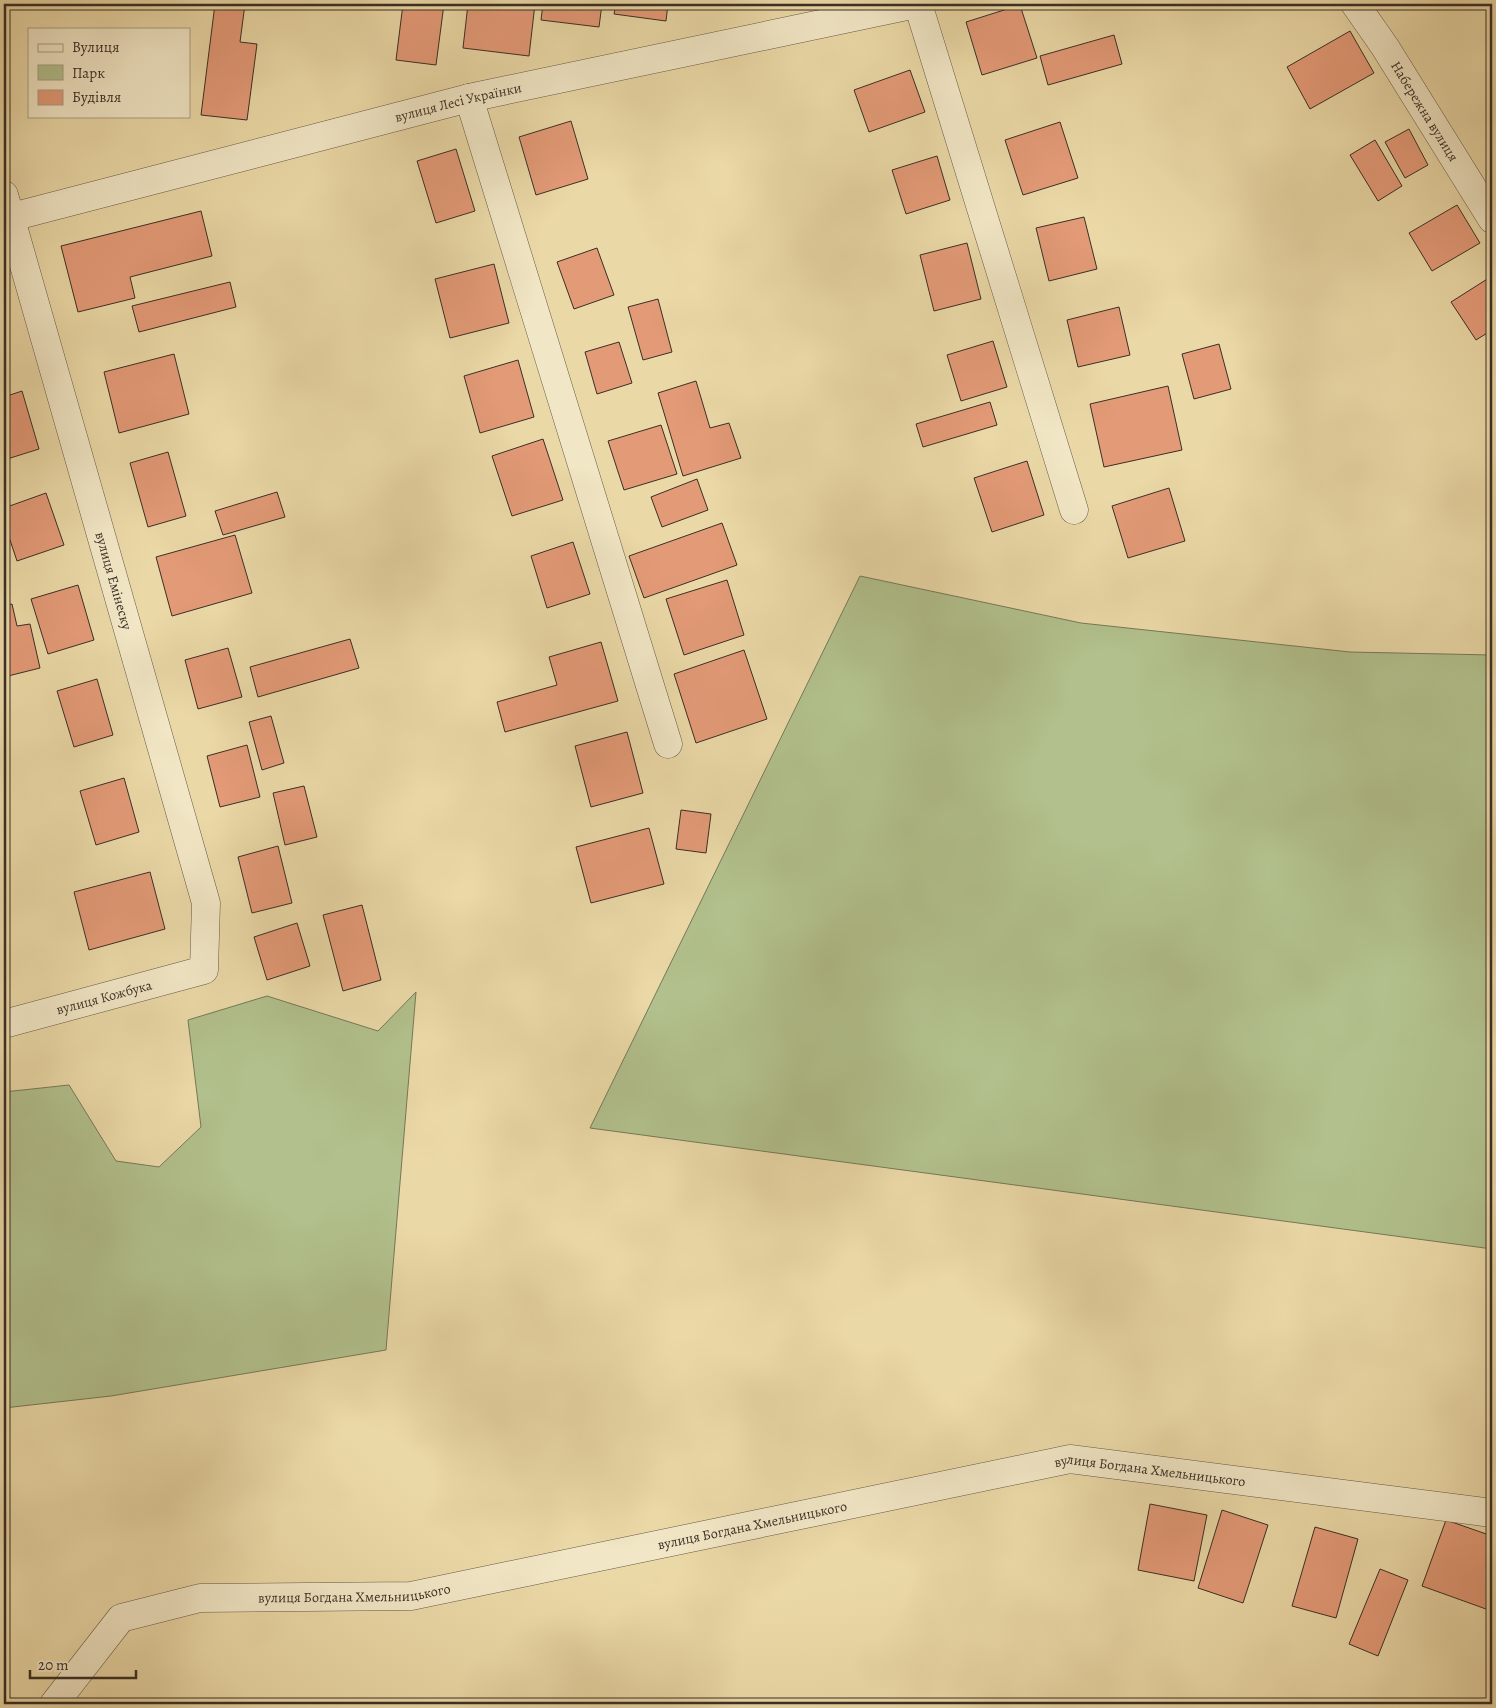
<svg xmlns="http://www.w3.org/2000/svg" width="1496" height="1708" viewBox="0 0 1496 1708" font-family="Alegreya,serif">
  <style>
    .green { fill: #b1c08c; stroke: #767859 }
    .building { fill: #e39a77; stroke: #3a2f26 }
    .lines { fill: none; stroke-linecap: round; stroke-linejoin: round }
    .minor-casing { stroke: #665946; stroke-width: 29 }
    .minor { stroke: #f1e6c5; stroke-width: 28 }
    .labels { text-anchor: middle; stroke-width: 5; stroke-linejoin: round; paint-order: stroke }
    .street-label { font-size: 14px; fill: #3a2f26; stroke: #f1e6c5 }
  </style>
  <rect width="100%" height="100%" fill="#ead8a6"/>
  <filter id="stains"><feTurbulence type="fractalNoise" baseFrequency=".004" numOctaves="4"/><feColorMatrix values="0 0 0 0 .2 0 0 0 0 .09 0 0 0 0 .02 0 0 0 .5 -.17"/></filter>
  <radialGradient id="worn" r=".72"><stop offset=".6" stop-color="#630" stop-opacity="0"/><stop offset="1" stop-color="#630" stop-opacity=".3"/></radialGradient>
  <g class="green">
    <path d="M860,576L1081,623L1350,652L1492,655V1249L590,1128Z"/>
    <path d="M416,992L386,1350L111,1396L4,1408V1092L69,1085L116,1161L159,1167L201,1127L188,1020L267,996L378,1031Z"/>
  </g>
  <g class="building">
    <path d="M215,4H245L240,42L257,44L247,120L201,115Z"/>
    <path d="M403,4H444L436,65L396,60Z"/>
    <path d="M468,4H535L529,56L463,48Z"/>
    <path d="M543,4H602L599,27L541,20Z"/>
    <path d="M616,4H668L666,21L614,14Z"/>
    <path d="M1020,5L1037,58L982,75L966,22Z"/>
    <path d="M1350,31L1374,73L1310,109L1287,67Z"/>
    <path d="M1114,35L1122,64L1048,85L1040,56Z"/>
    <path d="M910,70L925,112L869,132L854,90Z"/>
    <path d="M571,121L588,179L536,195L519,137Z"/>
    <path d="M1060,122L1078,178L1023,195L1005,140Z"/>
    <path d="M1409,129L1428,165L1405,178L1385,142Z"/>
    <path d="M1375,140L1402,186L1378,201L1350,155Z"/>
    <path d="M456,149L475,211L436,223L417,161Z"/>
    <path d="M937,156L950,200L906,214L892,170Z"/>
    <path d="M1457,205L1480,243L1432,271L1409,233Z"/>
    <path d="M201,211L212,256L130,277L135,298L78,312L61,246Z"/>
    <path d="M1084,217L1097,269L1049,281L1036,228Z"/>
    <path d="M967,243L981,299L934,311L920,255Z"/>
    <path d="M597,248L614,295L574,309L557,262Z"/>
    <path d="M494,264L509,323L450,338L435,279Z"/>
    <path d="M1492,276V330L1476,340L1451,302Z"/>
    <path d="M230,282L236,307L139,332L132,306Z"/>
    <path d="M658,299L672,352L643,360L628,307Z"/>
    <path d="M1119,307L1130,355L1078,367L1067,320Z"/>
    <path d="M993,341L1007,387L961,401L947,355Z"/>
    <path d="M619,342L632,383L597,394L585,352Z"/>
    <path d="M1219,344L1231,389L1194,399L1182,354Z"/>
    <path d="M174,354L189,414L119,433L104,372Z"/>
    <path d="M518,360L534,417L480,433L464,376Z"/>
    <path d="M696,381L710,428L729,423L741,458L683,476L658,393Z"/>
    <path d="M1168,386L1182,450L1104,467L1090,404Z"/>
    <path d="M22,391L39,449L4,460V397Z"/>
    <path d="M990,402L997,425L923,447L916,424Z"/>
    <path d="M661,425L677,474L624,490L608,441Z"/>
    <path d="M543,439L563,500L512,516L492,456Z"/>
    <path d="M168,452L186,516L148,527L130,463Z"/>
    <path d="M1027,461L1044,515L992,532L974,478Z"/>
    <path d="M697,479L708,510L662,527L651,497Z"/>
    <path d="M1169,488L1185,541L1128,558L1112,506Z"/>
    <path d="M277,492L285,517L223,535L215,511Z"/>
    <path d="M46,493L64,545L17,561L4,522V508Z"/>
    <path d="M722,523L737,565L644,598L629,556Z"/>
    <path d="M235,535L252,593L172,616L156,557Z"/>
    <path d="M573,542L590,594L547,608L531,556Z"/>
    <path d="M727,580L744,635L684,655L666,599Z"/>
    <path d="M78,585L94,640L48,654L31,599Z"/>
    <path d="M12,604L17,626L30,624L40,668L4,677V606Z"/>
    <path d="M350,639L359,668L258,697L250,667Z"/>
    <path d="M601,642L618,701L505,732L497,702L557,685L549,657Z"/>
    <path d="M228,648L242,697L198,709L185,660Z"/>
    <path d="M744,650L767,719L696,743L674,674Z"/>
    <path d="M97,679L113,735L74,747L57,691Z"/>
    <path d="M271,716L284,763L262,770L249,722Z"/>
    <path d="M627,732L643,793L591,807L575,746Z"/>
    <path d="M247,745L260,797L220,807L207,756Z"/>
    <path d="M124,778L139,832L96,845L80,791Z"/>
    <path d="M304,786L317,837L285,845L273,793Z"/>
    <path d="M681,810L711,814L706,853L676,849Z"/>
    <path d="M649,828L664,884L591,903L576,847Z"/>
    <path d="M278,846L292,903L252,913L238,857Z"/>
    <path d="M150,872L165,929L89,950L74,892Z"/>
    <path d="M362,905L381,980L343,991L323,915Z"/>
    <path d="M297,923L310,966L267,980L254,937Z"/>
    <path d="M1150,1504L1207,1515L1194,1581L1138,1570Z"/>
    <path d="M1222,1510L1268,1525L1243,1603L1198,1588Z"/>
    <path d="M1446,1520L1492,1536V1592L1486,1609L1422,1586Z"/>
    <path d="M1315,1527L1358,1539L1336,1618L1292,1606Z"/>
    <path d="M1380,1569L1408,1580L1378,1656L1349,1644Z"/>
  </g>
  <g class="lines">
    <g class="minor-casing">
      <g id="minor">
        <path d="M918,4L1074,510"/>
        <path id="s1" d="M1355,4L1385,47L1492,219"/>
        <path d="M469,98L668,744"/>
        <path id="s2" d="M4,195L206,903L204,970L4,1024"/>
        <path id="s3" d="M4,219L469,98L916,4"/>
        <path id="s4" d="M54,1704L121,1618L200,1598L411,1596L1070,1459L1492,1513"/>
      </g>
    </g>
    <use href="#minor" class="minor"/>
  </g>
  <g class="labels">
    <g class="street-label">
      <text dy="5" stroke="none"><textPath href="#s3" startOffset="469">вулиця Лесі Українки</textPath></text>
      <text dy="5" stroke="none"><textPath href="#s1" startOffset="128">Набережна вулиця</textPath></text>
      <text dy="5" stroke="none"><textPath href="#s2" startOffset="401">вулиця Емінеску</textPath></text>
      <text transform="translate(104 997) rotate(-15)" y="5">вулиця Кожбука</text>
      <text dy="5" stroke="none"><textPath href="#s4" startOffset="1155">вулиця Богдана Хмельницького</textPath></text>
      <text dy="5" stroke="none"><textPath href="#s4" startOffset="750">вулиця Богдана Хмельницького</textPath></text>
      <text dy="5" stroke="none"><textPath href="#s4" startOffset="345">вулиця Богдана Хмельницького</textPath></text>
    </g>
  </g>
  <rect width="1496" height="1708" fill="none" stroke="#ead8a6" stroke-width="20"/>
  <rect x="5" y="5" width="1486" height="1698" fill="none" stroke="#3a2f26" stroke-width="2.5"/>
  <rect x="10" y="10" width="1476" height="1688" fill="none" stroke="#3a2f26"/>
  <rect x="28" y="28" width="162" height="90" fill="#f1e6c5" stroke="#a89d85"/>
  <rect x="38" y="44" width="25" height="8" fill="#f1e6c5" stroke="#a89d85"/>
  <text x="72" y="52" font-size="15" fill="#3a2f26">Вулиця</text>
  <rect x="38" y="65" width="25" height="15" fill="#b1c08c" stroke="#a89d85"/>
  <text x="72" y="78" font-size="15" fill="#3a2f26">Парк</text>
  <rect x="38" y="90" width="25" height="15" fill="#e39a77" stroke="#a89d85"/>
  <text x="72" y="102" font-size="15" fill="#3a2f26">Будівля</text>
  <path d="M30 1670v8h106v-8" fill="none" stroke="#3a2f26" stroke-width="2.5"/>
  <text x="38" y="1670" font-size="15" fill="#3a2f26" stroke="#f1e6c5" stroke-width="4" paint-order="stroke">20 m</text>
  <rect width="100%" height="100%" filter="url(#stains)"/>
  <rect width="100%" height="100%" fill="url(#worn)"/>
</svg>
